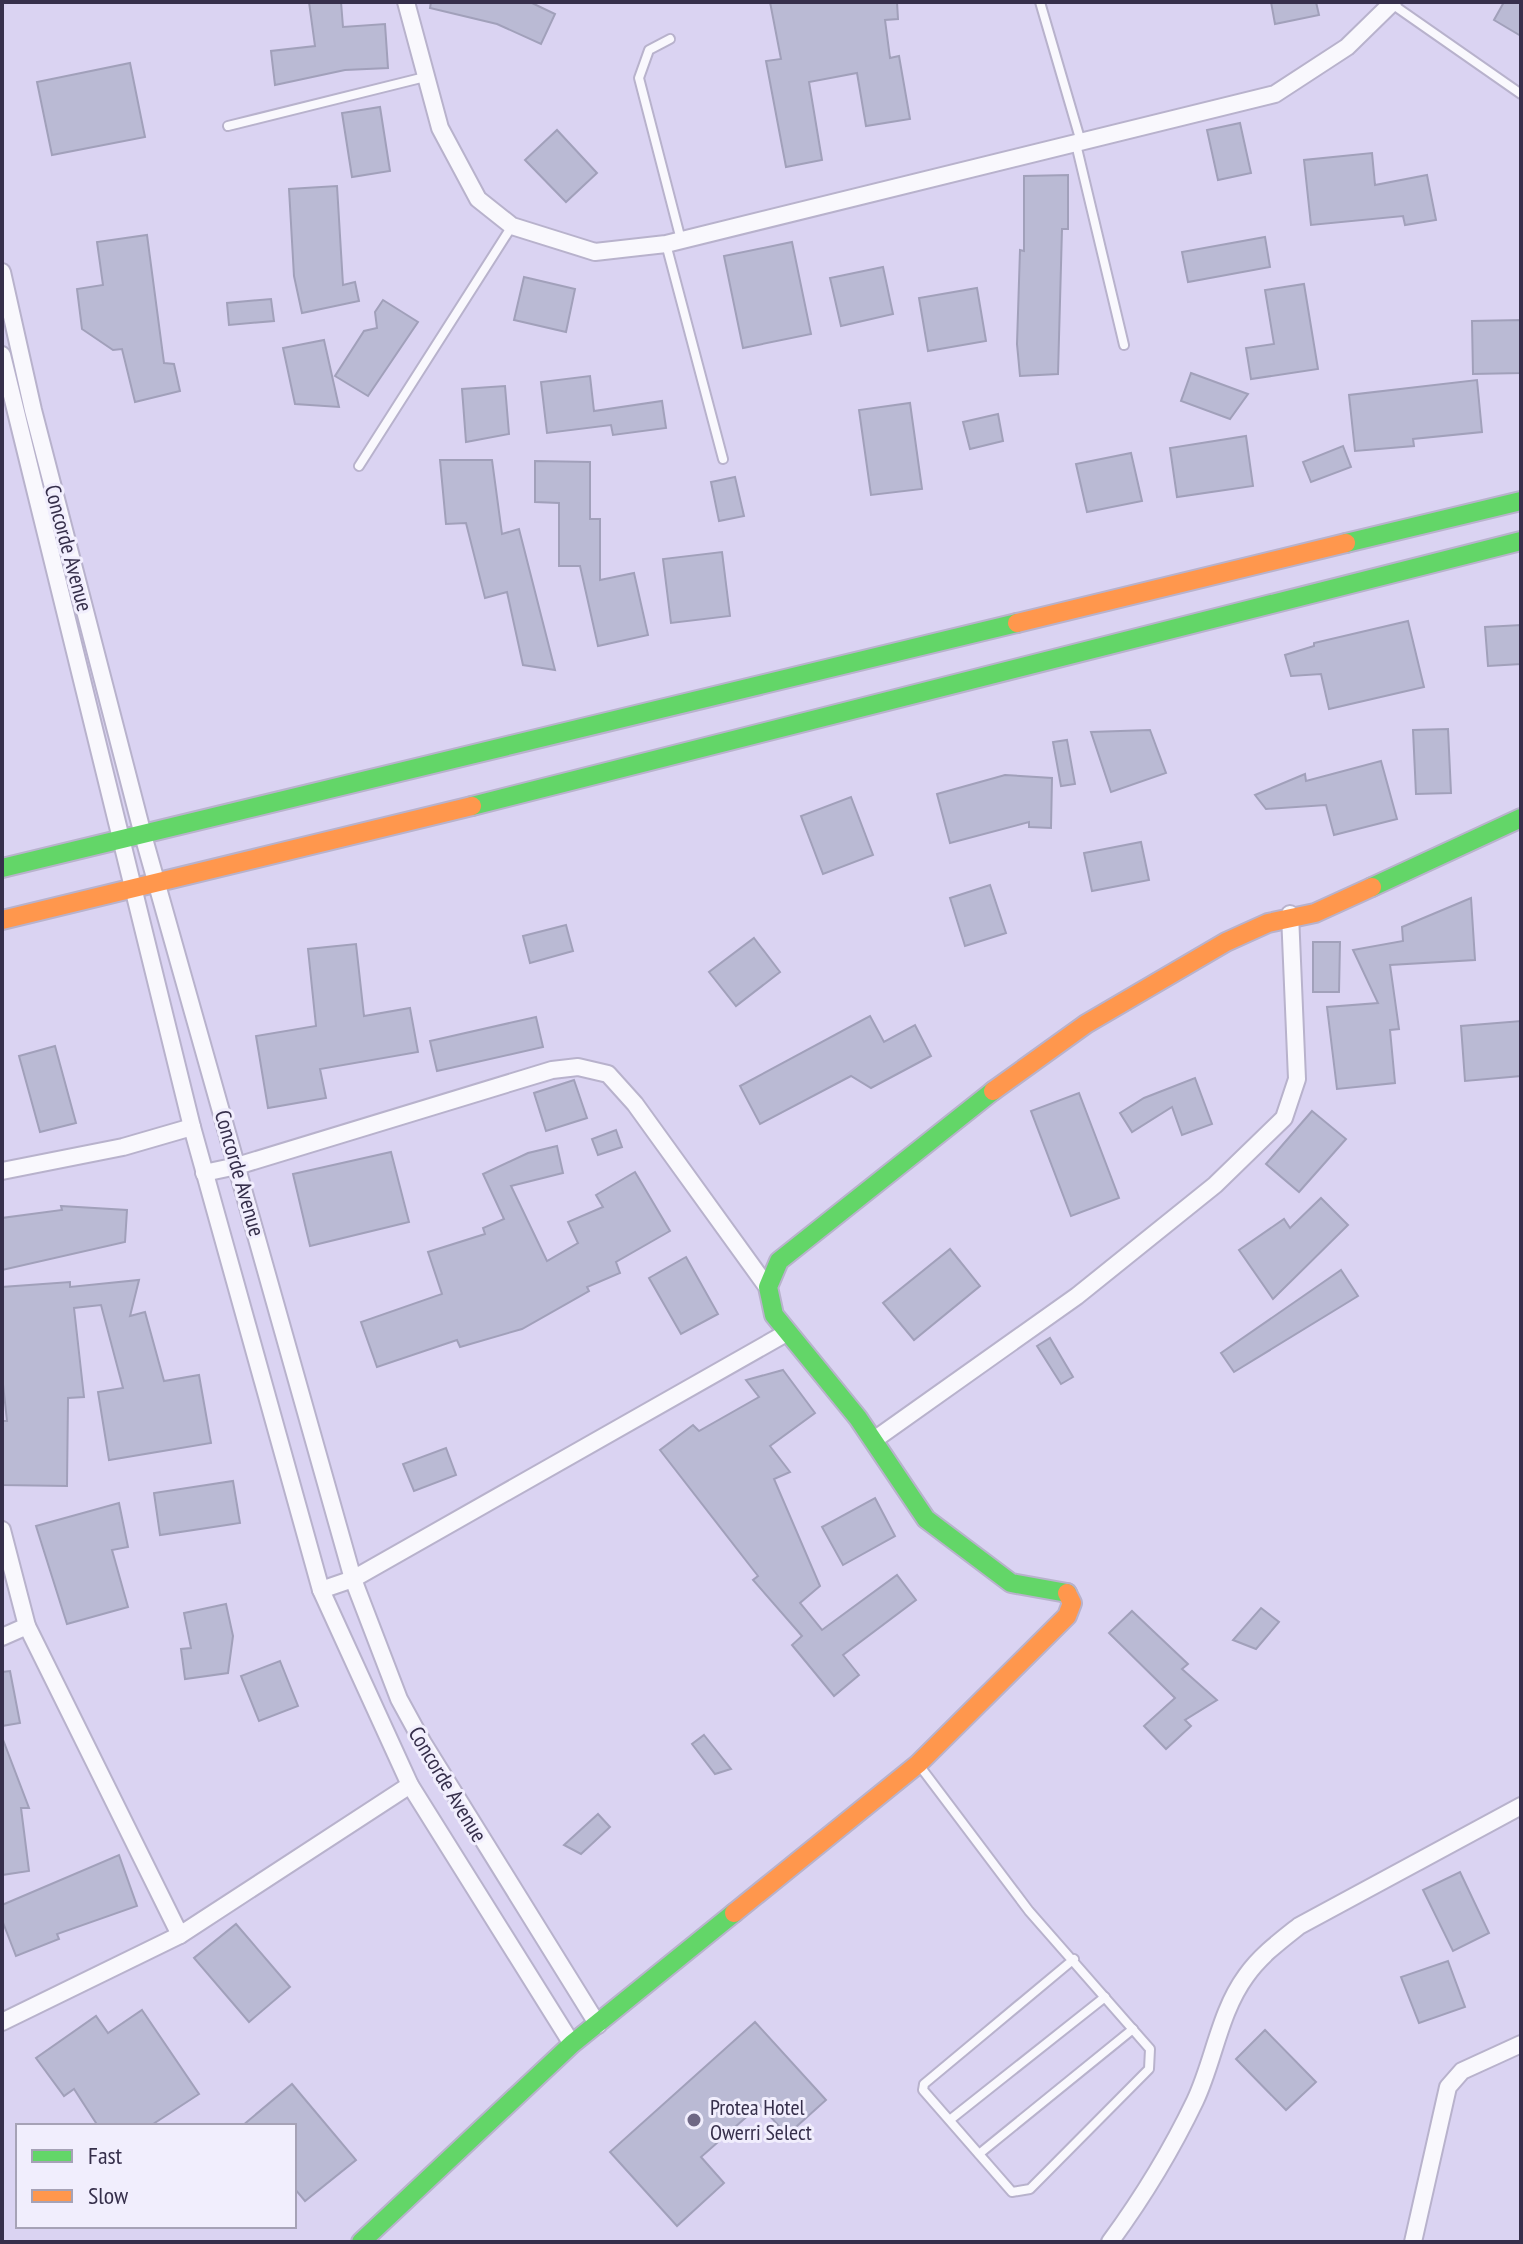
<svg xmlns="http://www.w3.org/2000/svg" width="1523" height="2244" viewBox="0 0 1523 2244" font-family="'PT Sans Narrow',sans-serif">
  <style>
    .building { fill: #babad4; stroke: #a1a0ba; stroke-width: 2 }
    .lines { fill: none; stroke-linecap: round; stroke-linejoin: round }
    .lane-casing { stroke: #b8b2cc; stroke-width: 12 }
    .street-casing { stroke: #b8b2cc; stroke-width: 20 }
    .fast-casing { stroke: #b8b2cc; stroke-width: 22 }
    .slow-casing { stroke: #b8b2cc; stroke-width: 22 }
    .lane { stroke: #f9f8fd; stroke-width: 8 }
    .street { stroke: #f9f8fd; stroke-width: 16 }
    .fast { stroke: #63d668; stroke-width: 18 }
    .slow { stroke: #ff974d; stroke-width: 18 }
    .poi-dot { fill: #6f6885; stroke: #f1eefd; stroke-width: 3 }
    .labels { text-anchor: middle; stroke-width: 6; stroke-linejoin: round; paint-order: stroke }
    .street-label { font-size: 22px; fill: #362f4b; stroke: #f1eefd }
    .poi-label { font-size: 22px; fill: #362f4b; stroke: #f1eefd; text-anchor: start }
  </style>
  <rect width="100%" height="100%" fill="#dad3f2"/>
  <g class="building">
    <path d="M309,2H341L343,27L385,24L388,68L345,70L275,85L271,51L315,46Z"/>
    <path d="M431,2H530L555,14L541,44L497,24L430,8Z"/>
    <path d="M770,2H897L898,19L885,20L890,58L899,56L910,119L866,126L857,73L809,82L822,160L786,167L766,61L781,59Z"/>
    <path d="M1271,2H1316L1319,15L1275,24Z"/>
    <path d="M1504,2H1521V36L1494,20Z"/>
    <path d="M130,63L145,137L52,155L37,82Z"/>
    <path d="M380,107L390,171L352,177L342,113Z"/>
    <path d="M1240,123L1251,173L1218,180L1207,130Z"/>
    <path d="M557,130L597,173L566,202L525,160Z"/>
    <path d="M1372,153L1375,185L1427,175L1436,220L1405,225L1403,216L1311,225L1304,160Z"/>
    <path d="M1068,175V229H1062L1058,374L1020,376L1017,344L1020,250L1024,251V176Z"/>
    <path d="M337,186L343,285L355,282L359,301L302,313L294,276L289,189Z"/>
    <path d="M147,235L164,363L174,364L180,391L135,402L122,349L113,350L82,329L77,289L103,285L97,242Z"/>
    <path d="M1265,237L1270,267L1188,282L1182,252Z"/>
    <path d="M792,242L811,334L743,348L724,256Z"/>
    <path d="M883,267L893,314L841,326L830,278Z"/>
    <path d="M524,277L575,289L566,332L514,320Z"/>
    <path d="M1304,284L1318,369L1251,379L1246,348L1274,344L1265,290Z"/>
    <path d="M977,288L986,341L928,351L919,298Z"/>
    <path d="M271,299L274,321L229,325L227,303Z"/>
    <path d="M383,300L418,322L368,396L335,376L364,331L377,328L375,312Z"/>
    <path d="M1521,320V373L1473,374L1472,321Z"/>
    <path d="M324,340L339,407L295,404L283,348Z"/>
    <path d="M1191,373L1248,394L1230,419L1181,401Z"/>
    <path d="M590,376L594,411L662,401L666,428L613,435L611,425L547,433L541,382Z"/>
    <path d="M1477,380L1482,432L1413,439L1414,446L1355,451L1349,395Z"/>
    <path d="M505,386L509,434L466,442L462,389Z"/>
    <path d="M910,403L922,489L871,495L859,410Z"/>
    <path d="M998,414L1003,441L970,449L963,422Z"/>
    <path d="M1246,436L1253,486L1177,497L1170,448Z"/>
    <path d="M1343,446L1351,467L1311,482L1303,462Z"/>
    <path d="M1131,453L1142,501L1087,512L1076,464Z"/>
    <path d="M440,460H492L502,534L519,529L555,670L523,665L507,592L485,598L466,523L446,524Z"/>
    <path d="M535,461L590,462V519H600V580L634,573L648,635L598,646L580,566H559V503L535,502Z"/>
    <path d="M735,477L744,516L719,521L711,482Z"/>
    <path d="M722,552L730,616L671,623L663,559Z"/>
    <path d="M1408,621L1424,687L1329,709L1321,674L1291,676L1285,655L1314,646V643Z"/>
    <path d="M1521,625V664L1488,666L1485,627Z"/>
    <path d="M1448,729L1451,793L1416,794L1413,730Z"/>
    <path d="M1150,730L1166,773L1111,792L1091,732Z"/>
    <path d="M1067,740L1075,784L1061,786L1053,742Z"/>
    <path d="M1381,761L1397,819L1334,835L1326,805L1266,809L1255,795L1305,774L1306,781Z"/>
    <path d="M1005,775L1052,778L1051,828L1029,827V822L950,843L937,794Z"/>
    <path d="M851,797L873,855L823,874L801,816Z"/>
    <path d="M1141,842L1149,880L1092,891L1084,853Z"/>
    <path d="M990,885L1006,933L965,946L950,898Z"/>
    <path d="M1471,898L1475,960L1390,965L1399,1029L1390,1030L1395,1083L1337,1089L1327,1007L1378,1003L1353,950L1403,941L1402,927Z"/>
    <path d="M566,925L573,951L530,963L523,936Z"/>
    <path d="M754,938L780,972L736,1006L709,972Z"/>
    <path d="M1313,942H1340L1339,992H1313Z"/>
    <path d="M356,944L364,1016L410,1008L418,1052L320,1069L326,1098L268,1108L256,1036L316,1026L308,949Z"/>
    <path d="M870,1016L884,1042L915,1025L931,1056L871,1088L851,1076L760,1124L740,1086Z"/>
    <path d="M536,1017L543,1047L437,1071L430,1041Z"/>
    <path d="M1521,1021V1076L1465,1081L1461,1026Z"/>
    <path d="M55,1046L76,1123L40,1132L19,1056Z"/>
    <path d="M1195,1078L1212,1124L1182,1135L1172,1107L1132,1132L1120,1113L1144,1098Z"/>
    <path d="M574,1080L587,1118L546,1131L534,1093Z"/>
    <path d="M1079,1093L1119,1198L1071,1216L1031,1111Z"/>
    <path d="M1312,1111L1346,1139L1299,1192L1266,1164Z"/>
    <path d="M616,1130L622,1147L598,1155L592,1139Z"/>
    <path d="M557,1146L563,1173L511,1186L547,1261L578,1243L568,1222L603,1207L596,1195L635,1172L670,1231L616,1262L620,1273L587,1287L589,1291L522,1329L460,1347L457,1340L377,1367L361,1322L442,1294L428,1252L485,1234L483,1228L504,1219L483,1174L528,1153Z"/>
    <path d="M391,1152L409,1222L310,1246L293,1174Z"/>
    <path d="M1321,1198L1348,1225L1273,1299L1239,1250L1284,1219L1290,1228Z"/>
    <path d="M61,1206L127,1210L125,1242L2,1270V1218L62,1210Z"/>
    <path d="M950,1249L980,1286L914,1340L883,1303Z"/>
    <path d="M686,1257L718,1314L681,1334L649,1278Z"/>
    <path d="M1341,1270L1358,1296L1234,1372L1221,1353Z"/>
    <path d="M139,1280L130,1316L145,1312L164,1381L199,1375L211,1443L109,1460L98,1392L123,1388L101,1305L74,1308L84,1397L68,1398L67,1486L2,1485V1421H7L2,1375V1287L70,1282V1287Z"/>
    <path d="M1050,1338L1073,1377L1061,1384L1037,1346Z"/>
    <path d="M783,1370L815,1413L770,1446L790,1472L774,1479L820,1586L800,1603L822,1630L897,1575L916,1600L843,1655L859,1675L834,1696L792,1645L802,1636L753,1580L758,1576L660,1450L693,1425L699,1431L759,1397L746,1380Z"/>
    <path d="M446,1448L456,1475L414,1491L403,1464Z"/>
    <path d="M233,1481L240,1523L160,1535L154,1493Z"/>
    <path d="M875,1498L895,1536L843,1565L822,1527Z"/>
    <path d="M119,1503L128,1547L112,1550L128,1607L67,1624L36,1526Z"/>
    <path d="M226,1604L233,1636L228,1673L185,1679L181,1649L191,1648L184,1613Z"/>
    <path d="M1261,1608L1279,1622L1256,1649L1233,1640Z"/>
    <path d="M1132,1611L1188,1664L1182,1669L1217,1700L1185,1720L1191,1726L1166,1749L1144,1726L1175,1698L1109,1633Z"/>
    <path d="M280,1661L298,1706L259,1721L241,1676Z"/>
    <path d="M10,1671L20,1723L2,1726V1672Z"/>
    <path d="M704,1735L731,1769L715,1774L692,1744Z"/>
    <path d="M2,1737L29,1808H21L29,1871L2,1875Z"/>
    <path d="M598,1814L610,1827L581,1854L564,1845Z"/>
    <path d="M119,1855L137,1906L57,1934L59,1939L16,1956L2,1920V1905Z"/>
    <path d="M1460,1872L1489,1933L1453,1951L1423,1890Z"/>
    <path d="M236,1924L290,1987L249,2022L194,1958Z"/>
    <path d="M1448,1961L1465,2007L1419,2023L1401,1977Z"/>
    <path d="M142,2010L199,2094L150,2126H98L74,2089L64,2096L36,2058L96,2016L108,2033Z"/>
    <path d="M755,2022L826,2100L787,2135L760,2105L701,2157L724,2183L677,2226L610,2152Z"/>
    <path d="M1265,2030L1316,2082L1286,2110L1236,2059Z"/>
    <path d="M292,2084L356,2160L305,2201L294,2188V2126H242Z"/>
  </g>
  <g class="lines">
    <g class="lane-casing">
      <g id="lane">
        <path d="M1040,2L1081,142"/>
        <path d="M1392,4L1521,94"/>
        <path d="M670,39L649,50L639,78L681,240"/>
        <path d="M228,126L425,77"/>
        <path d="M1076,144L1124,345"/>
        <path d="M666,244L723,459"/>
        <path d="M359,466L512,226"/>
        <path d="M919,1765L1029,1911L1150,2049L1149,2069L1030,2189L1012,2192L923,2090L924,2084L1074,1959"/>
        <path d="M951,2119L1105,1997"/>
        <path d="M979,2154L1133,2029"/>
      </g>
    </g>
    <g class="street-casing">
      <g id="street">
        <path d="M406,2L440,128L478,199L512,226L595,252L666,244L1275,94L1347,47L1393,2"/>
        <path d="M2,272L33,410L143,835L353,1579L399,1699L423,1743L598,2025"/>
        <path d="M2,355L192,1127L321,1590L410,1785L572,2044"/>
        <path d="M2,1171L123,1147L192,1127"/>
        <path d="M204,1173L237,1166L552,1070L578,1067L608,1074L635,1104L765,1284"/>
        <path d="M874,1440L1077,1296L1215,1185L1284,1118L1297,1079L1290,914"/>
        <path d="M2,1530L27,1626L180,1935"/>
        <path d="M321,1590L353,1579L788,1332"/>
        <path d="M2,1637L27,1626"/>
        <path d="M2,2022L180,1935L410,1785"/>
        <path d="M1110,2242C1143,2197 1171,2151 1195,2101C1214,2061 1219,2013 1246,1976C1260,1956 1280,1941 1299,1926L1521,1806"/>
        <path d="M1413,2242L1448,2087L1462,2071L1521,2044"/>
      </g>
    </g>
    <g class="fast-casing">
      <g id="fast">
        <path d="M1346,543L1521,501"/>
        <path d="M472,806L1521,541"/>
        <path d="M2,868L1017,623"/>
        <path d="M1372,887L1521,818"/>
        <path d="M993,1091L779,1261L768,1287L774,1315L858,1418L926,1519L1011,1583L1067,1593"/>
        <path d="M361,2242L572,2044L734,1913"/>
      </g>
    </g>
    <g class="slow-casing">
      <g id="slow">
        <path d="M1017,623L1346,543"/>
        <path d="M2,920L472,806"/>
        <path d="M993,1091L1086,1024L1226,942L1268,923L1315,913L1372,887"/>
        <path d="M734,1913L918,1764L1067,1616L1072,1603L1067,1593"/>
      </g>
    </g>
    <use href="#lane" class="lane"/>
    <use href="#street" class="street"/>
    <use href="#fast" class="fast"/>
    <use href="#slow" class="slow"/>
  </g>
  <circle class="poi-dot" cx="694" cy="2120" r="8"/>
  <g class="labels">
    <g class="street-label">
      <text transform="translate(69 548) rotate(75)" y="8">Concorde Avenue</text>
      <text transform="translate(240 1173) rotate(74)" y="8">Concorde Avenue</text>
      <text transform="translate(448 1784) rotate(59)" y="8">Concorde Avenue</text>
    </g>
    <g class="poi-label">
      <text x="710" y="2115">Protea Hotel<tspan x="710" dy="25">Owerri Select</tspan></text>
    </g>
  </g>
  <rect width="1523" height="2244" fill="none" stroke="#362f4b" stroke-width="8"/>
  <rect x="16" y="2124" width="280" height="104" fill="#f1eefd" stroke="#a6a2b6" stroke-width="2"/>
  <rect x="32" y="2150" width="40" height="12" fill="#63d668" stroke="#a6a2b6" stroke-width="2"/>
  <text x="88" y="2164" font-size="24" fill="#362f4b">Fast</text>
  <rect x="32" y="2190" width="40" height="12" fill="#ff974d" stroke="#a6a2b6" stroke-width="2"/>
  <text x="88" y="2204" font-size="24" fill="#362f4b">Slow</text>
</svg>
